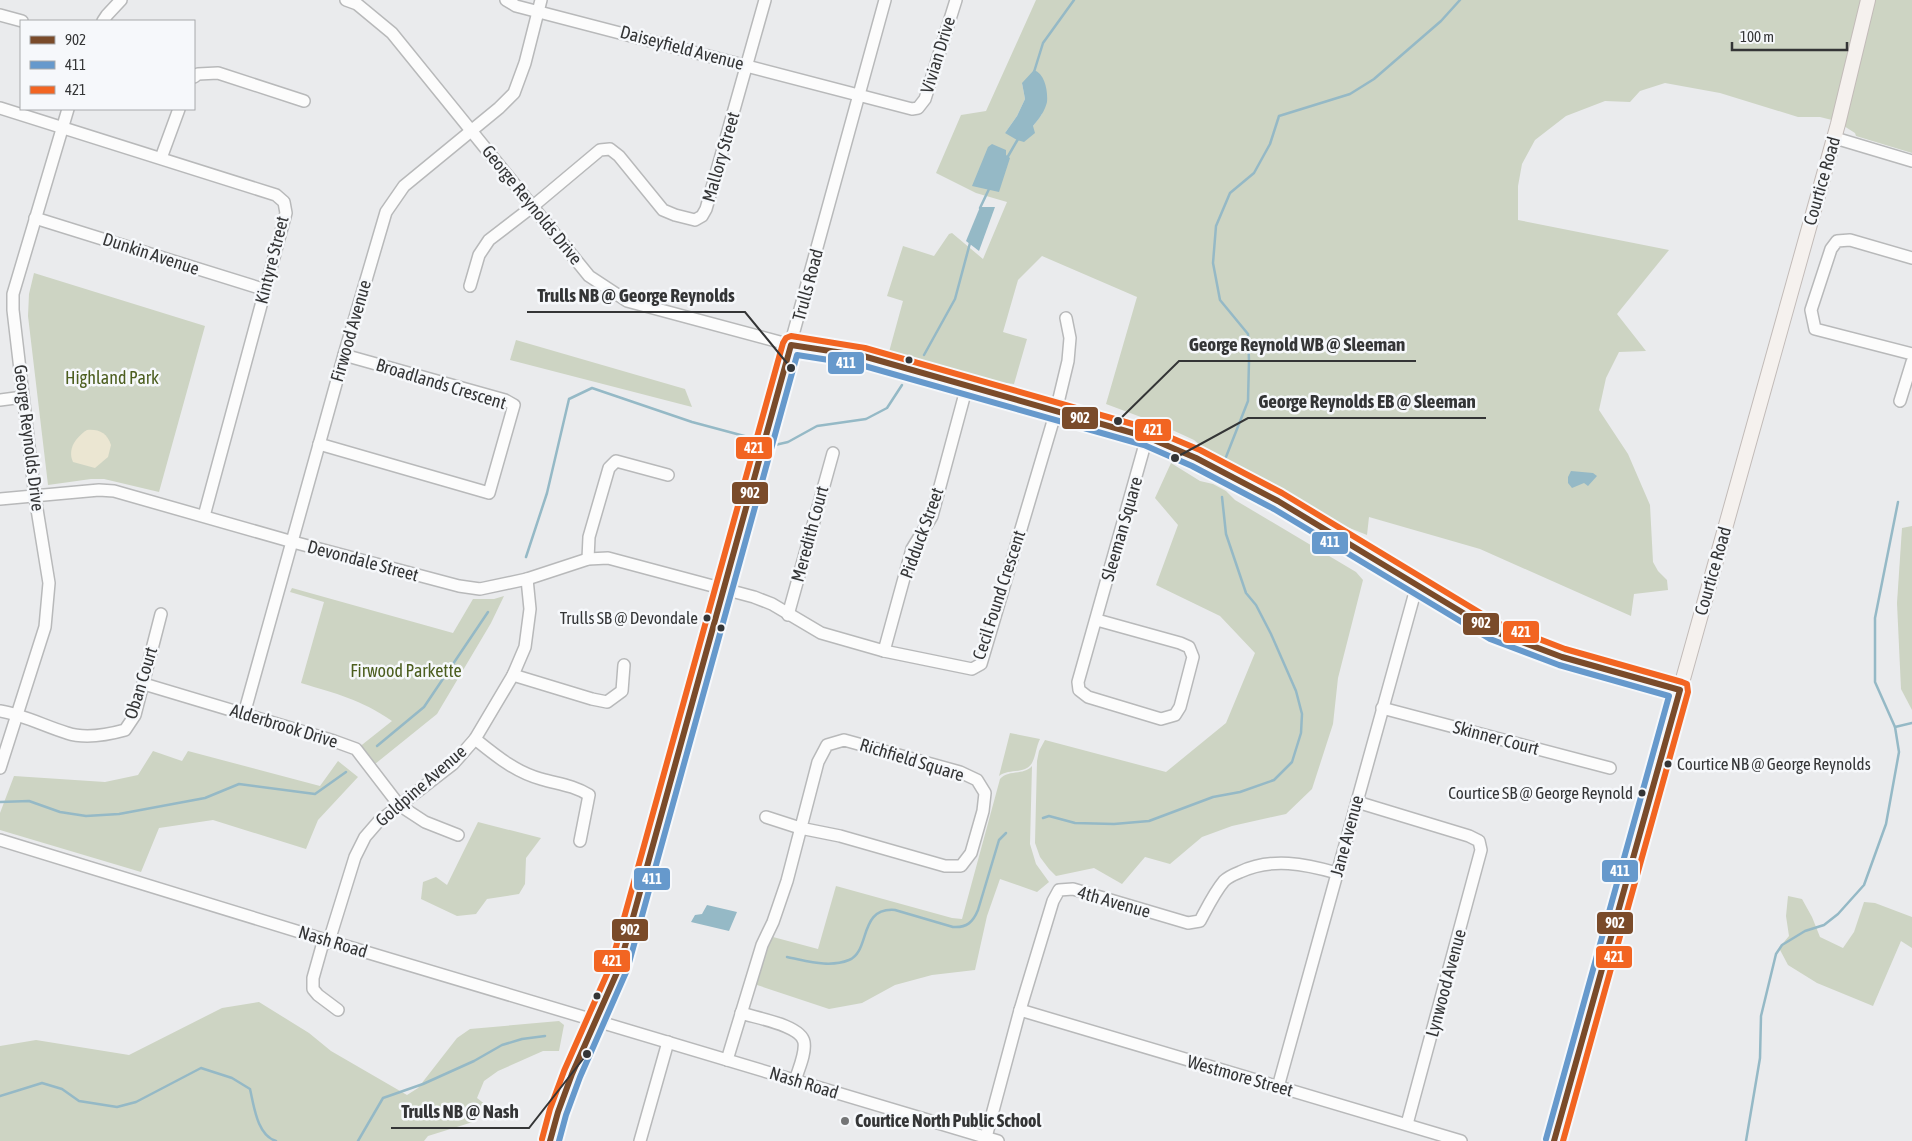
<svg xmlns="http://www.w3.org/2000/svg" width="1912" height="1141" viewBox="0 0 1912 1141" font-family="'Asap Condensed',sans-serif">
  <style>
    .green { fill: #cdd4c3; fill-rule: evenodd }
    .sand { fill: #ebe6d2 }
    .water { fill: #95b9c6 }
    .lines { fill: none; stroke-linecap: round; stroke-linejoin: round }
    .stream { stroke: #95b9c6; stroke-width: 2.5 }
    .minor-casing { stroke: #b8b9ba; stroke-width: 14 }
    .major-casing { stroke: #c2bbb8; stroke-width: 16 }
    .minor { stroke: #fcfcfc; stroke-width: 11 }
    .major { stroke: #f5f1ee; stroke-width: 14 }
    .bus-1-casing { stroke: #f6f8fb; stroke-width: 10 }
    .bus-2-casing { stroke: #f6f8fb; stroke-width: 10 }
    .bus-3-casing { stroke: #f6f8fb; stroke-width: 10 }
    .bus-1 { stroke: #7a4b2a; stroke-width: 6 }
    .bus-2 { stroke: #69c; stroke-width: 6 }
    .bus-3 { stroke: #f26522; stroke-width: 6 }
    .bus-dot { fill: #343536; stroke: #f6f8fb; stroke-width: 2 }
    .poi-dot { fill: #747576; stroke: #f6f8fb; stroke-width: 2 }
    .labels { text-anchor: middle; stroke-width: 5; stroke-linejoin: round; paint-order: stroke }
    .bus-label { font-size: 17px; fill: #343536; stroke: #f6f8fb; text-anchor: end }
    .street-label { font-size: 18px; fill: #343536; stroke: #f6f8fb }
    .park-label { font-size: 18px; fill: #4c5e1f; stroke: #f6f8fb }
    .poi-label { font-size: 18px; font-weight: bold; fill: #343536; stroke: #f6f8fb; text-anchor: start }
    .leader { fill: none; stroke: #343536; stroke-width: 2 }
    .callout-dot { fill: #343536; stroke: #f6f8fb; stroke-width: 2 }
    .callout-label { font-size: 19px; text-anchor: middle; font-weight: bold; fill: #343536; stroke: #f6f8fb; stroke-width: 5; stroke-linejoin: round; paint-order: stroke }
    .line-badge { stroke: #f6f8fb; stroke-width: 2 }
    .badge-label { font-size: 14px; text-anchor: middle; font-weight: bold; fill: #fff }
  </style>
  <rect width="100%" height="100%" fill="#eaebed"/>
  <g class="green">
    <path d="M1036,0H1912V153L1856,136L1855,133L1836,121L1820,117H1798L1720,93L1665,83L1640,91L1630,102L1605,101L1566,116L1535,140L1522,164L1518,186V220L1669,250L1617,314L1646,351L1619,352L1606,378L1599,410L1628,454L1650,505L1653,562L1658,571L1667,580L1668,590L1634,594L1631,616L1480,549L1369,517L1367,535L1347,527L1240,466L1229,463L1208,452L1194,440L1157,423L1106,404L1137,297L1042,256L1018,280L1003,332L1027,339L1014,384L981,380L889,352L903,301L887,296L903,246L934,256L949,234L952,233L983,259L1007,202L976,193L936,173L961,115L986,111ZM1022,83L1042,114L1033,126L1005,133L1017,116L1025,99Z"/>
    <path d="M34,273L205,326L159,492L104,479H91L48,485L28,316L29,294Z"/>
    <path d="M516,340L685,389L692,407L510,360Z"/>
    <path d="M1171,463L1200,481L1213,484L1226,491L1235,500L1356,572L1363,580L1338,678L1333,724L1312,789L1286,814L1232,826L1202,837L1170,864L1145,857L1122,884L1094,868L1056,876L1049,869L1040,857L1035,843L1037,761L1039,751L1045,740L1166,772L1226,723L1255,653L1220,616L1156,585L1178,525L1155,498Z"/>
    <path d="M1912,526V710L1901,689L1897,603L1902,528Z"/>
    <path d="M292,588L453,633L473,599H494L504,596L491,623L437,714L375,764L358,748L392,721C360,699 337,694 301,683L324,602L290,592Z"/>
    <path d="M1010,733L1040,739C1036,747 1036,755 1032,763C1025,775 1009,768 999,776Z"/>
    <path d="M153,751L182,761L188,751L320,786L338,761L358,777L318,820L306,849L213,820L159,828L141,872L0,830V813L14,776L105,782L138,775Z"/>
    <path d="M1032,766L1030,844L1036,864L1049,882L1037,892L1000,879L987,916L975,970L932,975L895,985L862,1003L829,1009L754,984L764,956L773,937L818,949L836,886L952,918L962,919L1000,779C1008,769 1023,776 1032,766Z"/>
    <path d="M478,822L541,838L526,858L525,884L519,894L487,899L476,914L457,916L421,899L423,882L436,877L447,885Z"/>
    <path d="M1788,896L1802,899L1812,917L1820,937L1843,948L1854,932L1864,902L1875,903L1912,917V948L1901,941L1873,1006L1817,983L1788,965L1779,948L1789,936L1786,916Z"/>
    <path d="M259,1002L309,1033L331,1051L407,1095L418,1088L457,1038L470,1029L559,1021L564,1025L559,1051H543L498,1071L484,1081L477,1098L486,1105L476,1121L428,1136L424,1141H0V1046L36,1040L129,1055L222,1008Z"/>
  </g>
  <path class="sand" d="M87,430C99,429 107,433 111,445L108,457L95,468L73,462C67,449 76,437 87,430Z"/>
  <g class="water">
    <path d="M1034,70C1045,74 1048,91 1047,102C1045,111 1039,119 1033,126L1035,133L1024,142L1017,140L1005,133L1017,116L1025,99L1022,83Z"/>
    <path d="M992,144L1006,150V155L1010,158L999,192L972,186L988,147Z"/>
    <path d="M980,207H995L979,251L966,241Z"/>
    <path d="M1571,471L1593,473L1597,476L1588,486L1584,483L1572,488L1568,483V477Z"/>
    <path d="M707,905L737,912L729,931L691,922L695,915L702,914Z"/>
  </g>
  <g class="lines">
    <g class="stream">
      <path d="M1034,72L1043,43L1074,0"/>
      <path d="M1007,158L1018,139"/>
      <path d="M980,208L989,189"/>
      <path d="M924,355L955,299L970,243"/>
      <path d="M775,445L788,442L817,426L866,419L887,408L902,385"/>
      <path d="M1226,457L1248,401L1249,361L1248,334L1220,300L1213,263L1216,226L1230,193L1254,173L1270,144L1279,116L1350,94L1374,79L1441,21L1460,0"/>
      <path d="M526,557L547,493L569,399L592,388L692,422L748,437"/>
      <path d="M1895,727L1912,723"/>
      <path d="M377,746L424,707L488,612"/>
      <path d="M0,802L29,801L60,812L86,816L119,814L205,798L239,784L315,794L346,772"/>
      <path d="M1043,818L1049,816L1075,823L1114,824L1149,821L1213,797L1240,792L1274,780L1292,762L1301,733L1302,714L1296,691L1271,634L1256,605L1246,593L1226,534L1222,497"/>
      <path d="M787,957C808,961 829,968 849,960C871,951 858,907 895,910L953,927C967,928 973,922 978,910L999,840L1006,833"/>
      <path d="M0,1096L42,1083L62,1089L79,1101L117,1107L136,1102L201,1068L232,1078L250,1089C254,1106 257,1135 276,1141"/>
      <path d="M358,1141L383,1098L423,1084L474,1061L502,1045L522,1039L545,1036"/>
      <path d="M1746,1141L1760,1058L1761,1016L1776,954L1782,945L1805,931L1824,925L1838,914L1864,885L1886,824L1899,752L1895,727L1875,682V618L1898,502"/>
    </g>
    <g class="minor-casing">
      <g id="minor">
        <path d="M346,0L357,4L392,33L589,276L627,301L791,345L863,356L1147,437L1196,458L1278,501L1493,631C1553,658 1617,673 1680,690"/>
        <path d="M506,0L516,6L912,109L918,108L925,99L956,0"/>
        <path d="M0,15L22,21"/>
        <path d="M103,21L107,15L121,0"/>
        <path d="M194,77L198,74L218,73L304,101"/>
        <path d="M0,108L276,195L284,202L286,213L204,516"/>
        <path d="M1835,138L1912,161"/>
        <path d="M161,158L179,109"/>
        <path d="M35,218L266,290"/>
        <path d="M1912,258L1850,240L1837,241L1831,249L1811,310L1815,329L1912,354"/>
        <path d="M470,286L479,255L489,240L532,207L600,150L610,149L619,156L663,210L675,215L695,220L702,216L706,209L765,0"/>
        <path d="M0,400L23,397"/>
        <path d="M1900,401L1912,362"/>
        <path d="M319,444L489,493L514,405L505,400L344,355"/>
        <path d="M0,499L99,490L114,491L293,542L459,586L480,589L527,579L588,559L608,558L754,597L772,604L821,633L884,651L972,669L981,664L1056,411L1068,361L1070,338L1066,318"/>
        <path d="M588,559L589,537L609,468L616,461L668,475"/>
        <path d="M788,615L833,453"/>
        <path d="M1097,620L1180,643L1189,647L1193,657L1180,707L1175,715L1161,719L1088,697L1079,690L1078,682L1147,437"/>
        <path d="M884,651L912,549L932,516L967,386"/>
        <path d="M513,675L592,699L607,702L622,691L624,665"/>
        <path d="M144,684L334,741L356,749L399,805L425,822L458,835"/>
        <path d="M1382,708L1610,768"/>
        <path d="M0,711C24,715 44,726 67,733C85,739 107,735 125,730L135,715L161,614"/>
        <path d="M244,714L344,355L386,212L404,186L499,108L514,93L525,63L541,0"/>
        <path d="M475,739C495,755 515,772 541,779C558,784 573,785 589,795L580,841"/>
        <path d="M0,768L45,627L49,583L35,497L13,310V294L68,109"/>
        <path d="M1357,802L1469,836L1479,841L1481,850L1407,1124"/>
        <path d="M0,840L329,941L998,1141"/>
        <path d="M329,941L355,857L365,837L378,822L453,764L475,739L513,675L525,647L530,609L527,579"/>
        <path d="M329,941L322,946L313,978V989L318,995L338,1010"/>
        <path d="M1020,1010L1461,1141"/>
        <path d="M741,1013C756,1018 801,1025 804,1042C806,1054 798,1070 795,1081"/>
        <path d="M727,1060L762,945L773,922L787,881L818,762L827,745L844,740L960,772L977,780L985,793L983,811L971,853L961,866H945L840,836L800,828L766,817"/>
        <path d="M1278,1087L1417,585"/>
        <path d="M986,1137L1020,1010L1053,901L1059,890L1073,889L1188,923L1200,921C1207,908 1214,893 1224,881C1228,877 1235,874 1240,872C1272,857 1305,864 1337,873"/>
        <path d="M550,1141L558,1112L572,1074L619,968L885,0"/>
        <path d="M640,1141L668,1042"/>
      </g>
    </g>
    <g class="major-casing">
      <path id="major" d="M1554,1141L1838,124L1868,0"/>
    </g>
    <use href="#minor" class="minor"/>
    <use href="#major" class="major"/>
    <g class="bus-1-casing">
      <path id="bus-1" d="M550,1141L558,1112L572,1074L619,968L791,345L863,356L1147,437L1196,458L1278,501L1493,631L1562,657L1680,690L1554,1141"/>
    </g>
    <g class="bus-2-casing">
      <path id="bus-2" d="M559,1141L566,1115L580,1077L627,970L797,355L861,365L1144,445L1192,466L1274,509L1490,639L1559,665L1669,696L1546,1139"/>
    </g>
    <g class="bus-3-casing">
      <path id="bus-3" d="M542,1139L550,1109L564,1071L611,965L783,343L786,338L791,336L865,348L1150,429L1200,450L1282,493L1497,623L1565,649L1682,682L1687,684L1688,692L1563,1141"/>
    </g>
    <use href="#bus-1" class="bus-1"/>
    <use href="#bus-2" class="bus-2"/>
    <use href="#bus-3" class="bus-3"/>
  </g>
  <g class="bus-dot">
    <circle cx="909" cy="360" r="4.5"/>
    <circle cx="707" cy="618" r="4.5"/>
    <circle cx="721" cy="628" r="4.5"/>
    <circle cx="1668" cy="764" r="4.5"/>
    <circle cx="1642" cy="793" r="4.5"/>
    <circle cx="597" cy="996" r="4.5"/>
  </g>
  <circle class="poi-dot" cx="845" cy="1121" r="5"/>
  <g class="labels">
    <g class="bus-label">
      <text x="698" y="624">Trulls SB @ Devondale</text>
      <text x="1677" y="770" text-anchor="start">Courtice NB @ George Reynolds</text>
      <text x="1633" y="799">Courtice SB @ George Reynold</text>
    </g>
    <g class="street-label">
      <text transform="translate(682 48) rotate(15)" y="6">Daiseyfield Avenue</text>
      <text transform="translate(938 55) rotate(-73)" y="6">Vivian Drive</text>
      <text transform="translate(721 157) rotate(-74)" y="6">Mallory Street</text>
      <text transform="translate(1822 181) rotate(-74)" y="6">Courtice Road</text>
      <text transform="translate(532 205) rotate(51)" y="6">George Reynolds Drive</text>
      <text transform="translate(151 254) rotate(18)" y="6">Dunkin Avenue</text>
      <text transform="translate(272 260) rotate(-76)" y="6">Kintyre Street</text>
      <text transform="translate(808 285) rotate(-75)" y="6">Trulls Road</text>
      <text transform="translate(351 331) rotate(-74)" y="6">Firwood Avenue</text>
      <text transform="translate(441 384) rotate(17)" y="6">Broadlands Crescent</text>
      <text transform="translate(29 438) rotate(83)" y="6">George Reynolds Drive</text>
      <text transform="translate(1122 529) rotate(-74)" y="6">Sleeman Square</text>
      <text transform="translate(922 533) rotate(-70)" y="6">Pidduck Street</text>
      <text transform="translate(810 534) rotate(-75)" y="6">Meredith Court</text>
      <text transform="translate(363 561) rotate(15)" y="6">Devondale Street</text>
      <text transform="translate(1713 571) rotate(-74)" y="6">Courtice Road</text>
      <text transform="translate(999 595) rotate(-72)" y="6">Cecil Found Crescent</text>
      <text transform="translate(141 683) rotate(-73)" y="6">Oban Court</text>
      <text transform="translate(284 726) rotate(17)" y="6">Alderbrook Drive</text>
      <text transform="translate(1496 738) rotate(15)" y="6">Skinner Court</text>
      <text transform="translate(912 760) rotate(17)" y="6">Richfield Square</text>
      <text transform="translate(421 786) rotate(-41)" y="6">Goldpine Avenue</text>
      <text transform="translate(1347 836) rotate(-75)" y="6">Jane Avenue</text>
      <text transform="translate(1114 902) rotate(16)" y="6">4th Avenue</text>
      <text transform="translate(333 942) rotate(17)" y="6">Nash Road</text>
      <text transform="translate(1446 983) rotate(-75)" y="6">Lynwood Avenue</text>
      <text transform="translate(1240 1076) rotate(16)" y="6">Westmore Street</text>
      <text transform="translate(804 1083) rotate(17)" y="6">Nash Road</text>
    </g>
    <g class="park-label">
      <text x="112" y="384">Highland Park</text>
      <text x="406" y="677">Firwood Parkette</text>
    </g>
    <g class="poi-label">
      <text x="855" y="1127">Courtice North Public School</text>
    </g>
  </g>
  <path class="leader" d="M791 368L745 312H527M1118 421L1179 361H1416M1175 458L1248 418H1486M587 1054L529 1128H391"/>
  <g class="callout-dot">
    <circle cx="791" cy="368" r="5"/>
    <circle cx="1118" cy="421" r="5"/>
    <circle cx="1175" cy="458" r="5"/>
    <circle cx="587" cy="1054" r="5"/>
  </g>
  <g class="callout-label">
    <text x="636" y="302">Trulls NB @ George Reynolds</text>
    <text x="1297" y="351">George Reynold WB @ Sleeman</text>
    <text x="1367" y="408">George Reynolds EB @ Sleeman</text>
    <text x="460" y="1118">Trulls NB @ Nash</text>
  </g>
  <g class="line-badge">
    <rect x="827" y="351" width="38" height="24" rx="5" fill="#69c"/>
    <rect x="1061" y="406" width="38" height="24" rx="5" fill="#7a4b2a"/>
    <rect x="1134" y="418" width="38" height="24" rx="5" fill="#f26522"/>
    <rect x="735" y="436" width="38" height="24" rx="5" fill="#f26522"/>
    <rect x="731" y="481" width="38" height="24" rx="5" fill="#7a4b2a"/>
    <rect x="1311" y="531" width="38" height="24" rx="5" fill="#69c"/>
    <rect x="1462" y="612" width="38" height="24" rx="5" fill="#7a4b2a"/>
    <rect x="1502" y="620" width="38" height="24" rx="5" fill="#f26522"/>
    <rect x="1601" y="859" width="38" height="24" rx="5" fill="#69c"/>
    <rect x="633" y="867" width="38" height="24" rx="5" fill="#69c"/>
    <rect x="1596" y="911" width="38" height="24" rx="5" fill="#7a4b2a"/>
    <rect x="611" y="918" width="38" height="24" rx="5" fill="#7a4b2a"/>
    <rect x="1595" y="945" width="38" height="24" rx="5" fill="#f26522"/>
    <rect x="593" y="949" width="38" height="24" rx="5" fill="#f26522"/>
  </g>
  <g class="badge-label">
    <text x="846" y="368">411</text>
    <text x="1080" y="423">902</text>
    <text x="1153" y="435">421</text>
    <text x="754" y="453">421</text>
    <text x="750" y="498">902</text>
    <text x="1330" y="547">411</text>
    <text x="1481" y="628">902</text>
    <text x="1521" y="637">421</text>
    <text x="1620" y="876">411</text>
    <text x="652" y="884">411</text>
    <text x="1615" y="928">902</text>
    <text x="630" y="935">902</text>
    <text x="1614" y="962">421</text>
    <text x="612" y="966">421</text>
  </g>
  <rect x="20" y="20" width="175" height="90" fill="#f6f8fb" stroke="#a8aaac"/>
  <rect x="30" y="36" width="25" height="8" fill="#7a4b2a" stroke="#a8aaac"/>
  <text x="65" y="45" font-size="15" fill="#343536">902</text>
  <rect x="30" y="61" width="25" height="8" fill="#6699cc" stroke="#a8aaac"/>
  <text x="65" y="70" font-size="15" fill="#343536">411</text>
  <rect x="30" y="86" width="25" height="8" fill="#f26522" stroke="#a8aaac"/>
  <text x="65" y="95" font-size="15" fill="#343536">421</text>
  <path d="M1732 42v8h115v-8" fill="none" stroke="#343536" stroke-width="2.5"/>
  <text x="1740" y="42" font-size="15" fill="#343536" stroke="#f6f8fb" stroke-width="4" paint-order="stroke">100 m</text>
</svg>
